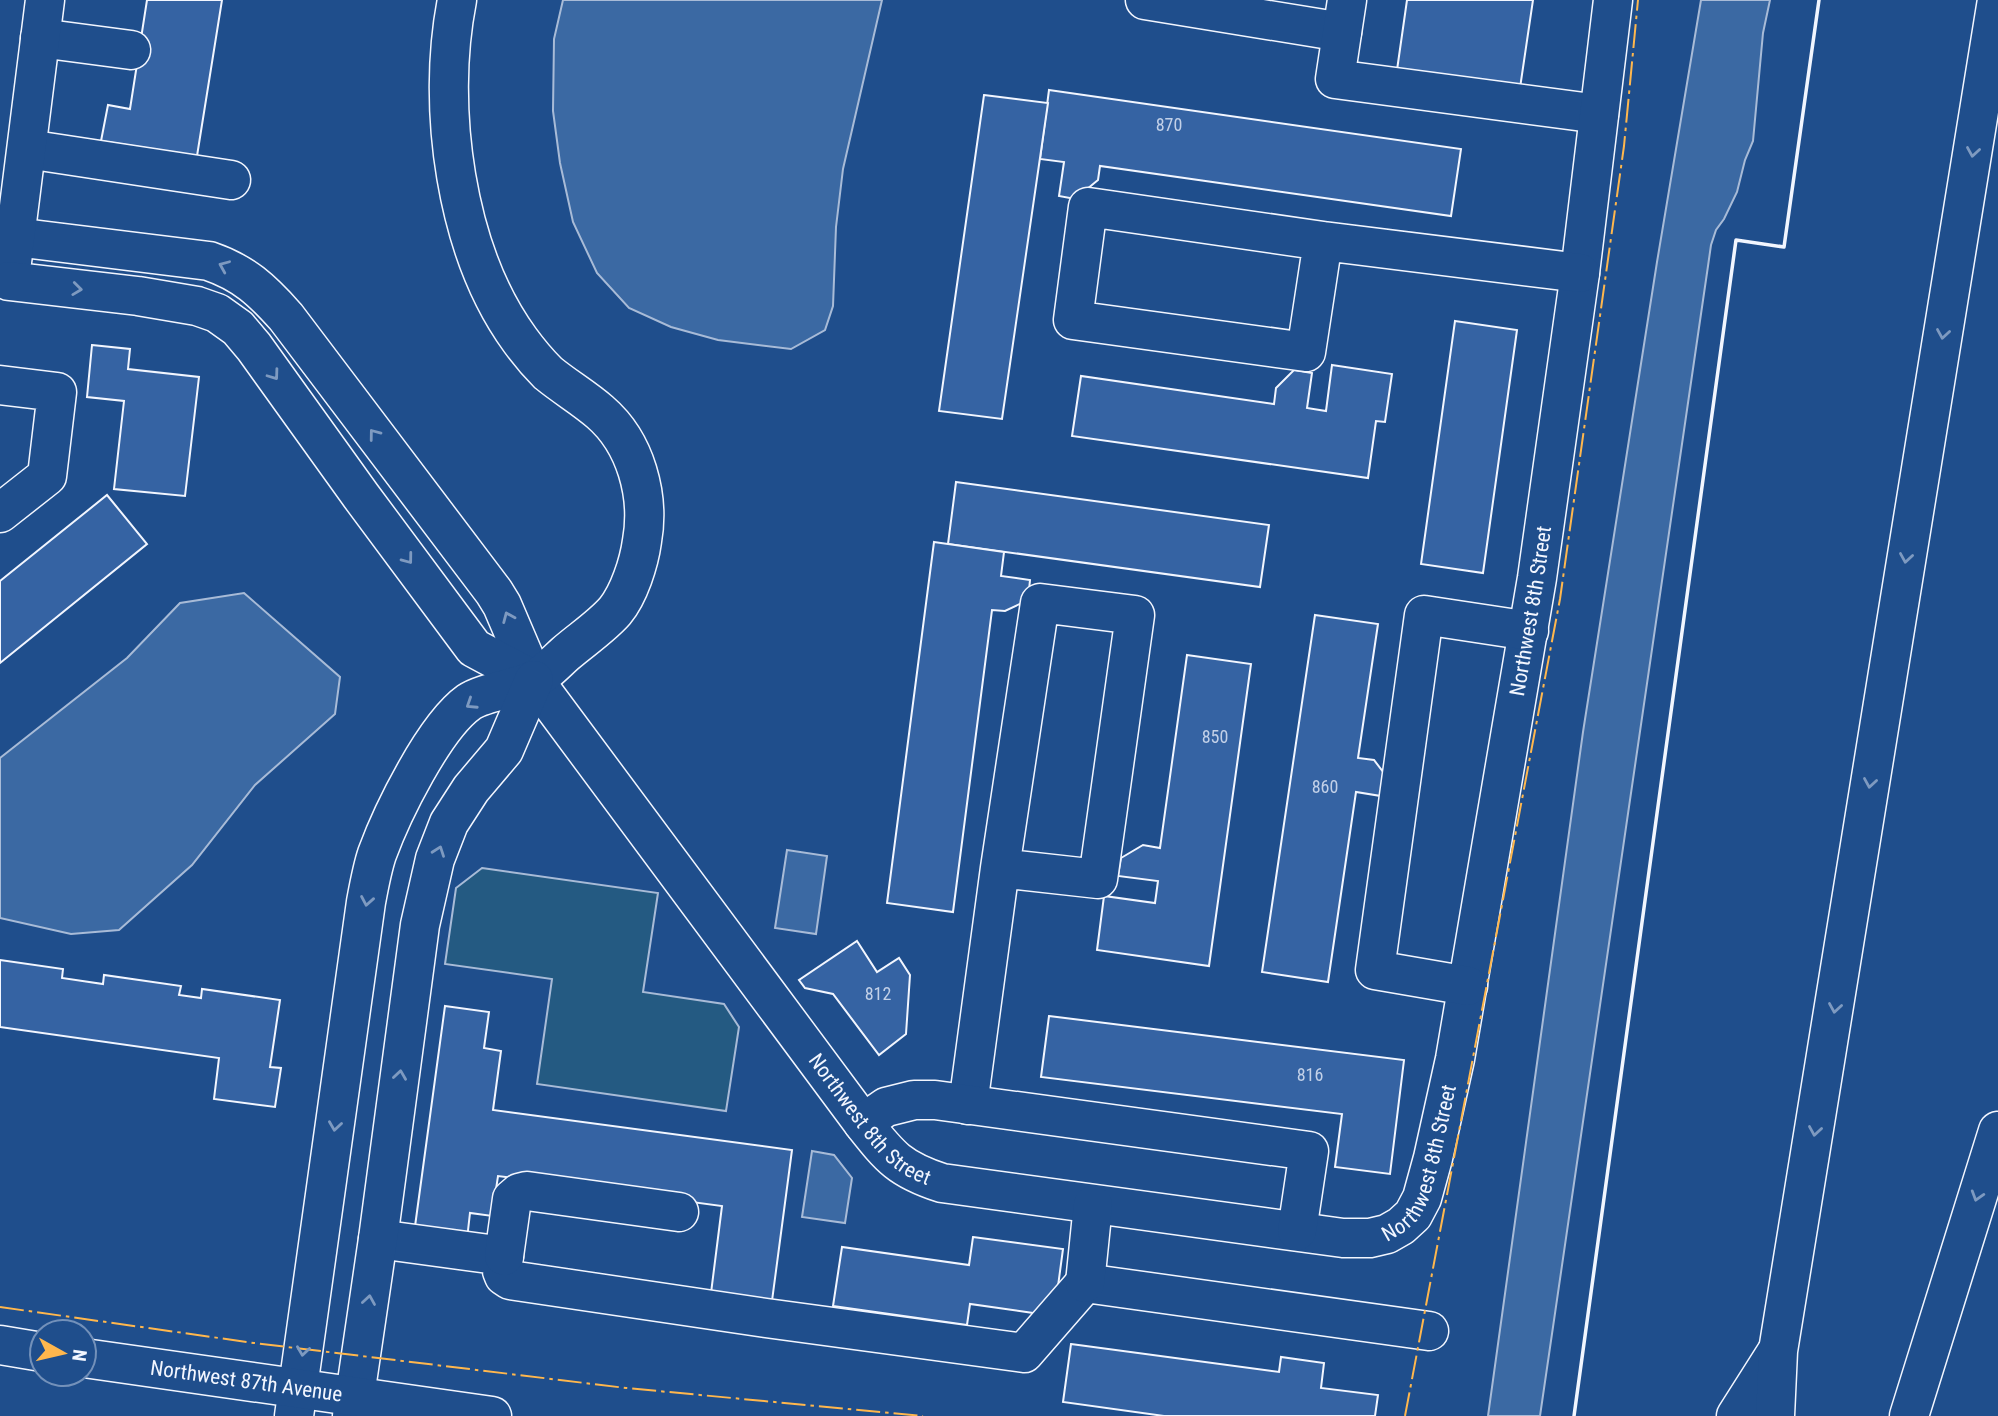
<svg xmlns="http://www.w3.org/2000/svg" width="1998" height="1416" viewBox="0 0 1998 1416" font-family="'Roboto Condensed',sans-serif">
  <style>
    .green { fill: #245a82; stroke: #a8bbd7; stroke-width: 2 }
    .water { fill: #3b69a3; stroke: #a8bbd7; stroke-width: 2 }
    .building { fill: #3563a3; stroke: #f2f6ff; stroke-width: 2 }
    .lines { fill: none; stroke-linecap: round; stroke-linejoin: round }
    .minor-casing { stroke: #f2f6ff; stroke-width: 41 }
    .major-casing { stroke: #f2f6ff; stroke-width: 41 }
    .highway-casing { stroke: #f2f6ff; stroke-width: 41 }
    .minor { stroke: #1f4e8c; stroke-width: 38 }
    .major { stroke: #1f4e8c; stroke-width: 38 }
    .highway { stroke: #1f4e8c; stroke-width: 38 }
    .wall { stroke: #f2f6ff; stroke-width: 3.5 }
    .power { stroke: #ffb74d; stroke-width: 2; stroke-dasharray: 24 5 3.5 5; stroke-linecap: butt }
    .oneway { stroke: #7e9ac0 }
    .labels { text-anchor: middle; stroke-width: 5; stroke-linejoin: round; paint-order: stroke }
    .number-label { font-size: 18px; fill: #c3d1e8 }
    .street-label { font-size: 21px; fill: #f2f6ff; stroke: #1f4e8c }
  </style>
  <rect width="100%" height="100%" fill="#1f4e8c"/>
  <path class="green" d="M482,868L658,893L643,992L724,1004L739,1027L726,1111L537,1084L552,979L445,964L456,888Z"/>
  <g class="water">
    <path d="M563,0H882L843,169L836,227L833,306L825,330L791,349L718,340L671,327L629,308L597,273L573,222L560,163L553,111L554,39Z"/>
    <path d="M1701,0H1770L1763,33L1753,141L1745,160L1737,192L1724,219L1716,230L1711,245L1708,266L1540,1416H1488L1583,732L1657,262Z"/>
    <path d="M244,593L340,677L335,714L255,785L192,865L119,930L71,934L0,918V758L127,658L180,603Z"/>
    <path d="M787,850L827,856L816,934L775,928Z"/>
    <path d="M812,1151L834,1155L852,1178L845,1223L802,1217Z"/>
  </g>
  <g class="building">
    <path d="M147,0H222L197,156L101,141L108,105L130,109Z"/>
    <path d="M1407,0H1533L1520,88L1397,70Z"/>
    <path d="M1049,90L1461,149L1451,216L1100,166L1098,180L1075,199L1059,196L1064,162L1040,159Z"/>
    <path d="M984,95L1048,103L1002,419L939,411Z"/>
    <path d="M1455,321L1517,330L1483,573L1421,564Z"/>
    <path d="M92,345L130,349L128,369L199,377L185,496L114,489L124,401L87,397Z"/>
    <path d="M1332,365L1392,374L1385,422L1376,421L1368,478L1072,436L1081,376L1274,404L1276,388L1294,370L1312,373L1307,408L1326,411Z"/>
    <path d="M956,482L1269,525L1260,587L948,544Z"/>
    <path d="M107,495L147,544L0,663V581Z"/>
    <path d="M934,542L1004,552L1001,576L1030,580L1028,600L1005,611L992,610L953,912L887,903Z"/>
    <path d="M1315,615L1378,624L1358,758L1374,760L1390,781L1387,797L1356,792L1328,982L1262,972Z"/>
    <path d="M1187,655L1251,664L1209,966L1097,950L1104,896L1155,903L1158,881L1118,876L1121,858L1143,845L1160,848Z"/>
    <path d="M857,941L877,972L899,958L910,975L906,1034L879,1055L833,994L805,988L799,980Z"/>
    <path d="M0,960L63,969L62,978L103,984L104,975L181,986L179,995L201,998L202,989L280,1000L270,1067L281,1068L275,1107L214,1099L219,1058L0,1027Z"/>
    <path d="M445,1006L489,1012L484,1048L501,1051L493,1110L792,1150L772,1301L711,1293L722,1206L498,1176L492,1216L470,1213L466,1248L413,1241Z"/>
    <path d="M1049,1016L1404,1060L1390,1174L1335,1167L1342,1114L1041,1077Z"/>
    <path d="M973,1237L1063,1249L1054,1316L970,1304L967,1325L833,1306L842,1247L969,1265Z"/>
    <path d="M1071,1344L1279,1372L1281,1357L1324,1363L1321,1388L1378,1395L1375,1416H1164L1063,1402Z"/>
  </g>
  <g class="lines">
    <g class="minor-casing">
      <g id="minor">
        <path d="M1145,0L1342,32"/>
        <path d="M1347,0L1335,79L1599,114"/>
        <path d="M40,38L131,50"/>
        <path d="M27,149L231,180"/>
        <path id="s1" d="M15,237L209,261C244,273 262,290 286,317L494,592L502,605L534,680L863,1123C890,1157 899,1169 942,1183L1343,1238H1370L1387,1234L1401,1226L1413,1215L1422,1198L1433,1158L1455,1059L1537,578L1580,273L1613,0"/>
        <path d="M1323,241L1306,352L1073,320L1088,207L1323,241L1580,273"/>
        <path d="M12,262L45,0"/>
        <path d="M9,281L138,296L197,306L217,313L238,328L254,347L361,496L474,648L534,680"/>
        <path d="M0,385L57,392L47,476L0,513"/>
        <path d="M1468,986L1375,970L1424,615L1529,631"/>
        <path d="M968,1105L1000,868L1040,603L1135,615L1098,879L1000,868"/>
        <path d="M863,1123L886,1107L914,1100H935L1309,1151L1297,1231"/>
        <path d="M378,1239L504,1256L502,1271L504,1276L510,1280L766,1318L1024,1353L1085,1283L1429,1331"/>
        <path d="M504,1256L512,1199L519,1193L527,1191L679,1212"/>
        <path d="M1085,1283L1093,1205"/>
        <path d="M294,1416L366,902C369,886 372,869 377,854C392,813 434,727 469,702C482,693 515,688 531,681C543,676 555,663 565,654C581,640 601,627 615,611C629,594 639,563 642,541C650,496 636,443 600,412C584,398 565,387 548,373C538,363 528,351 520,340C455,251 436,106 457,0"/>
        <path d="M352,1416L378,1239L420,925L435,859L449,823L471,789L504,750L534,680"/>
      </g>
    </g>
    <g class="major-casing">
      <g id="major">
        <path d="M0,1345L42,1352"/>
        <path id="s2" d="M84,1358L492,1416"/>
      </g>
    </g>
    <g class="highway-casing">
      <g id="highway">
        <path d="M1736,1416L1776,1353"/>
        <path d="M1775,1416L1778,1351L1997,0"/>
        <path d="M1909,1416L1998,1131"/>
      </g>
    </g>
    <use href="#minor" class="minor"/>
    <use href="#major" class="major"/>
    <use href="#highway" class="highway"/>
    <path class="wall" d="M1574,1416L1736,240L1784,247L1819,0"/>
    <g class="power">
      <path d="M0,1307L254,1343L626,1388L923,1416"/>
      <path d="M1405,1416L1560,599L1624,146L1638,0"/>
    </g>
  </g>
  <defs><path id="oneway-chevron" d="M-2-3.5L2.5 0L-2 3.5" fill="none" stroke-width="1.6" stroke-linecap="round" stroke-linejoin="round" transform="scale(1.75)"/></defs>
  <g class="oneway">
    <use href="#oneway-chevron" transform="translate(1973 152) rotate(99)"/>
    <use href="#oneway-chevron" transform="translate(224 266) rotate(-157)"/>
    <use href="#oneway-chevron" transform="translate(77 289) rotate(7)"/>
    <use href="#oneway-chevron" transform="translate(1943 334) rotate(99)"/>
    <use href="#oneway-chevron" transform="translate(274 375) rotate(54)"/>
    <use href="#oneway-chevron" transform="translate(374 434) rotate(-127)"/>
    <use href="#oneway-chevron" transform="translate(1906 558) rotate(99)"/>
    <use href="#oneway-chevron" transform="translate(408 559) rotate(53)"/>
    <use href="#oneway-chevron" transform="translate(508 617) rotate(-113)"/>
    <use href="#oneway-chevron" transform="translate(471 704) rotate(147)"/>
    <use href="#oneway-chevron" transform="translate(1870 783) rotate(99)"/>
    <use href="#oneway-chevron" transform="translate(439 851) rotate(-70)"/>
    <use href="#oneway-chevron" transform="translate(367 901) rotate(100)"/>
    <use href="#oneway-chevron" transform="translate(1835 1008) rotate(99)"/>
    <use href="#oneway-chevron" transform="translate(400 1075) rotate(-82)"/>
    <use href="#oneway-chevron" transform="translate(335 1126) rotate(98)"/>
    <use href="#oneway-chevron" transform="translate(1815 1131) rotate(99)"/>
    <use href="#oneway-chevron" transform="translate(1977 1196) rotate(107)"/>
    <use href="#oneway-chevron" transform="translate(369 1300) rotate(-81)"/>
    <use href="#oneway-chevron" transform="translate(303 1351) rotate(98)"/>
  </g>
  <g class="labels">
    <g class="number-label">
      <text x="1169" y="131">870</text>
      <text x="1215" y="743">850</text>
      <text x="1325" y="793">860</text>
      <text x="878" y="1000">812</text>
      <text x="1310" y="1081">816</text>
    </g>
    <g class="street-label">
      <text dy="7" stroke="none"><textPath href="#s1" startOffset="2485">Northwest 8th Street</textPath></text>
      <text dy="7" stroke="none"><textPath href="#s1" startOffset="1288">Northwest 8th Street</textPath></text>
      <text dy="7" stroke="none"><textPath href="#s1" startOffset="1918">Northwest 8th Street</textPath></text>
      <text dy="7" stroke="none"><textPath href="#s2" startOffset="164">Northwest 87th Avenue</textPath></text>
    </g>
  </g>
  <g transform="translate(63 1353) rotate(98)"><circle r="33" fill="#1f4e8c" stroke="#7391ba" stroke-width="2"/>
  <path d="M0-5L12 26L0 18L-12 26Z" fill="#ffb74d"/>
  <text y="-10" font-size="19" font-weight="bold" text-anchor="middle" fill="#f2f6ff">N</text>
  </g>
</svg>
